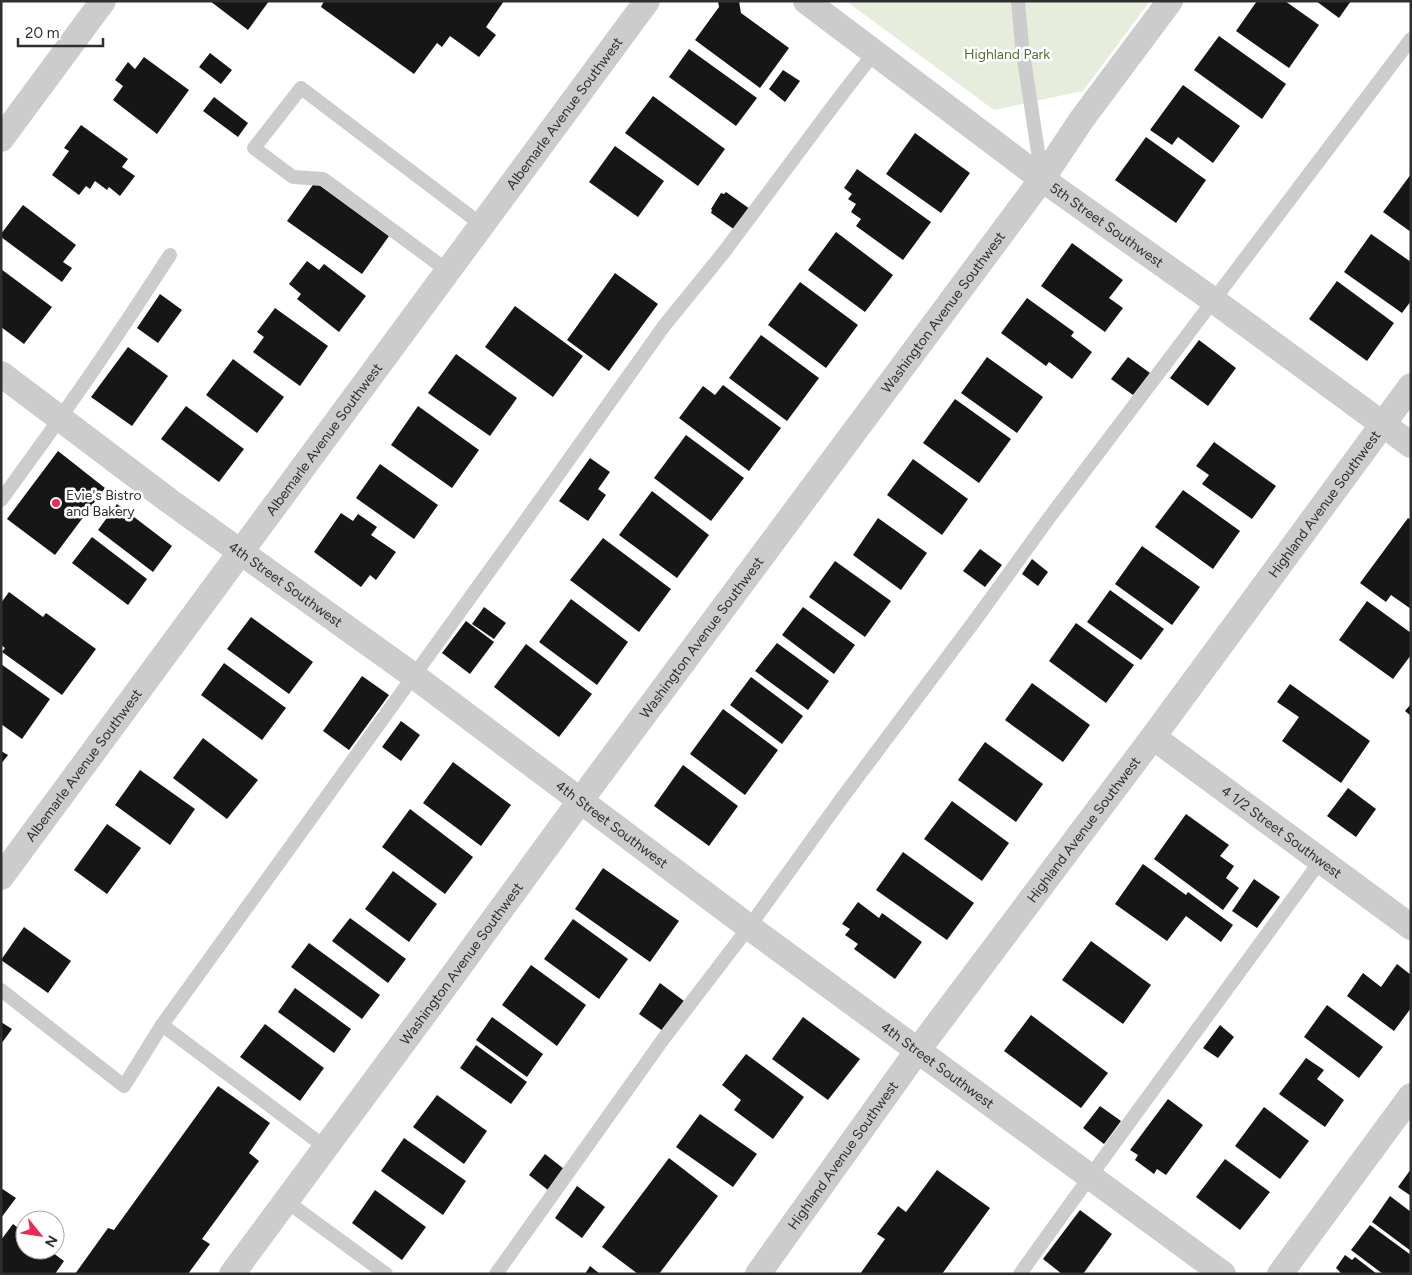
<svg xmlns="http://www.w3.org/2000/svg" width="1412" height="1275" viewBox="0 0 1412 1275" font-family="Figtree,sans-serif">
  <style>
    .green { fill: #e7eddc }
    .building { fill: #161616 }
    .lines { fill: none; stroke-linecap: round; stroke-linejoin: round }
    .service { stroke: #ccc; stroke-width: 14 }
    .minor { stroke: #ccc; stroke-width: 26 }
    .poi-dot { fill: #ee2953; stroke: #fff; stroke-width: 2 }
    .labels { text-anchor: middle; stroke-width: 5; stroke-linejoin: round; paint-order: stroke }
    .park-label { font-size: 14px; fill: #596d3a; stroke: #fff }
    .street-label { font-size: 14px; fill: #2f2f2f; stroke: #fff }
    .poi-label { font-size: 14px; fill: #2f2f2f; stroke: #fff; text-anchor: start }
  </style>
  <rect width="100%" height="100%" fill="#fff"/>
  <path class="green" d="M846,1H1150L1083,91L994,110Z"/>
  <g class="building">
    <path d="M210,1H269L248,30Z"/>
    <path d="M324,1H504L486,27L496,35L479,57L450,36L442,47L437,43L414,74L321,7Z"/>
    <path d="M718,1H739L741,13L789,48L760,88L695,40L719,7Z"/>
    <path d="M1257,1H1285L1319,25L1289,68L1236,31Z"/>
    <path d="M1316,1H1351L1339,18Z"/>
    <path d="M1219,36L1286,84L1262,119L1194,70Z"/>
    <path d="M689,49L757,98L736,126L669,77Z"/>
    <path d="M210,53L232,70L221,84L199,67Z"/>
    <path d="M144,57L189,90L157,134L113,100L123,86L115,80L128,62L135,69Z"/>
    <path d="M783,70L800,81L785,102L769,89Z"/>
    <path d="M1183,85L1240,126L1213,163L1178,137L1172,145L1150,130Z"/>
    <path d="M653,96L725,149L698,186L625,133Z"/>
    <path d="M214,97L248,123L238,137L203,111Z"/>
    <path d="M81,125L128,159L122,167L135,176L120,196L109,187L107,190L95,181L90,189L86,186L79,195L52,175L69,151L64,148Z"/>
    <path d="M915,133L970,173L941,213L886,174Z"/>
    <path d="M1146,137L1206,180L1176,223L1115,180Z"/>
    <path d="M615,146L664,181L638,217L589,182Z"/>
    <path d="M857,169L931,222L903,260L856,226L861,219L851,212L856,204L848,199L852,194L844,188Z"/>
    <path d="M1411,174V232L1383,212Z"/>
    <path d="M315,182L389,236L362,274L287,221Z"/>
    <path d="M726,192L750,209L735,230L711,213L712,210L711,209L721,193L724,194Z"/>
    <path d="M23,205L76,245L63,262L72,268L62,282L1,237V234Z"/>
    <path d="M836,232L893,275L865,312L808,270Z"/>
    <path d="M1371,234L1411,262V301L1402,313L1344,272Z"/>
    <path d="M1072,243L1123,280L1109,298L1123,308L1105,332L1041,286Z"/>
    <path d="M307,261L319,270L324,264L366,296L339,332L297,299L301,294L289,284Z"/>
    <path d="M1,269L52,307L24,344L1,327Z"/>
    <path d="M615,273L658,304L609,371L567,340Z"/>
    <path d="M1337,281L1394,323L1367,361L1309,319Z"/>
    <path d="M800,282L858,325L826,368L768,325Z"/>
    <path d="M160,294L182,310L158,343L137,328Z"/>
    <path d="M1027,298L1074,332L1071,336L1092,352L1072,379L1049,362L1046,366L1001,333Z"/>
    <path d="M515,306L583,356L553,397L485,347Z"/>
    <path d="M275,308L328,346L300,386L253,352L264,337L257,332Z"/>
    <path d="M761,335L819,378L787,421L729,378Z"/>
    <path d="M1199,340L1236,368L1208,406L1170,378Z"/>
    <path d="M128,347L168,376L132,426L91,397Z"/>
    <path d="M456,354L517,398L490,436L428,393Z"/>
    <path d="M987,357L1043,397L1017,433L961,393Z"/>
    <path d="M1128,357L1150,373L1133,395L1111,379Z"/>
    <path d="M233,359L284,397L257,433L206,395Z"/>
    <path d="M723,385L781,428L749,471L679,418L703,386L715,395Z"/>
    <path d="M955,399L1011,439L979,483L923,443Z"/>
    <path d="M186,406L244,449L219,482L161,439Z"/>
    <path d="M418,406L479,450L452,488L391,445Z"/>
    <path d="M686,435L744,478L711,521L654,478Z"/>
    <path d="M1214,442L1276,486L1252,519L1202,484L1209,475L1196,466Z"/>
    <path d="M58,451L105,488L55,555L7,519Z"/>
    <path d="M590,458L610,472L598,489L606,495L588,521L559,501Z"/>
    <path d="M913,459L968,499L942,535L887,495Z"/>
    <path d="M380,464L438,505L414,539L356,498Z"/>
    <path d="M1183,490L1240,531L1213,569L1155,527Z"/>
    <path d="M652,491L709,535L677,578L619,535Z"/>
    <path d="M117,504L172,546L153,572L98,530Z"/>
    <path d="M341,513L353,521L358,514L377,527L371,535L396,552L376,580L370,575L361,587L314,552Z"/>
    <path d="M878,518L927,553L901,590L853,555Z"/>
    <path d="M1408,518L1411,520V609L1391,595L1386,602L1360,583Z"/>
    <path d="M92,537L147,579L128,605L72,563Z"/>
    <path d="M603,538L671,589L639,632L570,580Z"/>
    <path d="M1142,546L1200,587L1172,625L1115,584Z"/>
    <path d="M980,549L1002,565L985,587L963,571Z"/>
    <path d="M1032,559L1048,572L1038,586L1022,574Z"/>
    <path d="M835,561L891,601L865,637L809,597Z"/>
    <path d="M1110,590L1164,629L1141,660L1087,622Z"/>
    <path d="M9,592L43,617L46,613L96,649L62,695L2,652L5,648L1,645V603Z"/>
    <path d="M571,599L628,642L597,685L539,642Z"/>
    <path d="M1367,601L1411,633V655L1393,679L1339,640Z"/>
    <path d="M484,607L506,623L494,639L472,624Z"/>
    <path d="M803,607L855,645L834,674L782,635Z"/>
    <path d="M251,617L313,662L289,694L227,649Z"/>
    <path d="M466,621L494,642L470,674L442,653Z"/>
    <path d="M1076,623L1134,665L1106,703L1049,661Z"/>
    <path d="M777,643L829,681L808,710L755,671Z"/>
    <path d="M526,644L592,694L559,737L494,687Z"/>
    <path d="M224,663L286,708L262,740L201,695Z"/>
    <path d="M1,664L50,699L22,739L1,724Z"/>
    <path d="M362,676L389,695L349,750L323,731Z"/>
    <path d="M751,677L803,716L782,744L730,705Z"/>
    <path d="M1032,683L1090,725L1063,762L1005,720Z"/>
    <path d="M1290,684L1370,741L1341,783L1282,741L1299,717L1277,702Z"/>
    <path d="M1411,704V716L1405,711Z"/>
    <path d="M723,709L778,750L745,795L690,754Z"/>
    <path d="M401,721L420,735L401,761L382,747Z"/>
    <path d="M203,738L258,780L227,819L173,778Z"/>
    <path d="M985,742L1043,784L1016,822L958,780Z"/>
    <path d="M1,751L8,755L1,764Z"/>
    <path d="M453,762L511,805L481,846L423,803Z"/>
    <path d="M683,765L738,806L709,846L654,806Z"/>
    <path d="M140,770L195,809L170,845L115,805Z"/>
    <path d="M1348,788L1376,809L1356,837L1327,816Z"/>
    <path d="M952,801L1009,843L982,881L924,839Z"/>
    <path d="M410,809L473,857L445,894L382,847Z"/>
    <path d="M1186,814L1229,845L1220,856L1234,866L1226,878L1239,888L1223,910L1154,859Z"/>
    <path d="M107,824L141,848L107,894L74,870Z"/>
    <path d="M903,852L974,903L947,940L876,890Z"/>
    <path d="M1143,864L1186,895L1188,892L1233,925L1221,942L1186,916L1167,941L1115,904Z"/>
    <path d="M603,868L679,921L650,962L575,909Z"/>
    <path d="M393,871L437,904L409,942L365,909Z"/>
    <path d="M1254,879L1280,897L1257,928L1232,911Z"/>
    <path d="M858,902L879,918L882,913L922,942L895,979L854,949L858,944L845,935L850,929L842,924Z"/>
    <path d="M350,918L406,959L388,983L332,941Z"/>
    <path d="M573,919L628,959L599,999L544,959Z"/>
    <path d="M24,927L71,961L48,993L1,960Z"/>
    <path d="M1091,941L1151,985L1123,1024L1062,980Z"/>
    <path d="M309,943L380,995L362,1019L291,967Z"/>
    <path d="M1397,964L1411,975V1008L1394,1031L1347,996L1363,973L1381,987Z"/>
    <path d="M531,965L586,1005L557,1046L502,1005Z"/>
    <path d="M660,983L684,1001L663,1031L639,1014Z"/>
    <path d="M295,988L351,1029L334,1053L278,1012Z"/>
    <path d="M1327,1005L1383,1047L1359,1078L1304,1037Z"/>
    <path d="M1031,1015L1108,1073L1081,1108L1004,1051Z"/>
    <path d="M492,1017L543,1054L527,1077L476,1040Z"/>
    <path d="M803,1017L860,1059L828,1100L772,1059Z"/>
    <path d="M1,1022L12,1029L1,1044Z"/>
    <path d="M265,1024L324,1068L300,1101L240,1057Z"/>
    <path d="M1220,1025L1234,1037L1218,1058L1203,1048Z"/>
    <path d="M476,1045L527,1082L511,1104L460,1068Z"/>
    <path d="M746,1054L804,1097L773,1139L734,1110L741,1100L722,1085Z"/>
    <path d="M1306,1058L1324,1070L1317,1079L1344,1100L1325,1127L1279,1094Z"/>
    <path d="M218,1086L270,1123L249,1153L259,1161L202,1239L210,1244L188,1274H75L108,1228L114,1230Z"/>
    <path d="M437,1095L487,1131L464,1164L413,1127Z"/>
    <path d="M1168,1099L1203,1125L1166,1175L1157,1169L1154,1174L1135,1160L1138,1155L1130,1150Z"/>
    <path d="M1100,1106L1121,1121L1104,1144L1083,1128Z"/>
    <path d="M1264,1107L1309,1141L1280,1179L1235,1146Z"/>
    <path d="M700,1114L757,1154L733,1187L676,1147Z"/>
    <path d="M404,1138L466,1181L443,1215L381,1171Z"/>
    <path d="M545,1154L564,1169L548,1190L529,1175Z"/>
    <path d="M669,1158L718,1196L659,1274H638L602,1247Z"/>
    <path d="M1225,1159L1270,1192L1240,1230L1196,1197Z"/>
    <path d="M1411,1169V1196L1398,1187Z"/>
    <path d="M937,1170L990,1208L942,1274H860L885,1239L877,1234L898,1206L906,1212Z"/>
    <path d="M577,1186L605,1207L582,1238L555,1218Z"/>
    <path d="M1,1188L16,1198L1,1218Z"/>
    <path d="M375,1190L426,1227L402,1260L352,1223Z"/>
    <path d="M1390,1196L1411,1212V1251L1372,1222Z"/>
    <path d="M1080,1210L1112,1234L1083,1274H1062L1043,1259Z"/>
    <path d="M13,1224L25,1233V1250H49L64,1261L55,1274H1V1240Z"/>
    <path d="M1370,1225L1411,1255V1271L1409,1274H1383L1351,1250Z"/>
    <path d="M1345,1255L1352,1260L1355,1257L1377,1274H1342L1336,1268Z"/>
    <path d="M590,1266L600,1274H585Z"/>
  </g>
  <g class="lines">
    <g class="service">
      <path d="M1018,1L1022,46L1042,178"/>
      <path d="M448,271L323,179L293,177L254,148L301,88L482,225"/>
      <path d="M1,500C60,420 116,339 170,255"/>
      <path d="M1,990L124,1086L162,1025L516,534L664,326L724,252L836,102L874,53"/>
      <path d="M162,1025L325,1147"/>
      <path d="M286,1201L386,1274"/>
      <path d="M496,1274L664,1038L749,927L842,798L976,619L1049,518L1411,39"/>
      <path d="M1020,1274C1119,1135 1221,998 1321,860"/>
    </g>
    <g class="minor">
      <path id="s1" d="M806,1L1042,179L1213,300L1411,445"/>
      <path d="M1,139L103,1"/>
      <path id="s2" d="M1,374L168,500L414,676L749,927L1223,1274"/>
      <path id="s3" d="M1153,737L1411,927"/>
      <path id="s4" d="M1,877L647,1"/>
      <path id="s5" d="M232,1274L451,978L580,801L1042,179L1082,119L1170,1"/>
      <path id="s6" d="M758,1274L918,1050L1153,737L1411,386"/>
      <path d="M1280,1274L1411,1096"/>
    </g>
  </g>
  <circle class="poi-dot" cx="56" cy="503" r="5"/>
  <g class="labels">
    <g class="park-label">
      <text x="1007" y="59">Highland Park</text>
    </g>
    <g class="street-label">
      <text dy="5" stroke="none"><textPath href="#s4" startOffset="949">Albemarle Avenue Southwest</textPath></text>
      <text dy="5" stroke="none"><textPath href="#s1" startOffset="375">5th Street Southwest</textPath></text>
      <text dy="5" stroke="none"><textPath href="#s5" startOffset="1196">Washington Avenue Southwest</textPath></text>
      <text dy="5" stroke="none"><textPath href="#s4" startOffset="544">Albemarle Avenue Southwest</textPath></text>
      <text dy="5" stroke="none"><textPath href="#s6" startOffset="956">Highland Avenue Southwest</textPath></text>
      <text dy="5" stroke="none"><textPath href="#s2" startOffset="354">4th Street Southwest</textPath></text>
      <text dy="5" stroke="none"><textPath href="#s5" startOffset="791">Washington Avenue Southwest</textPath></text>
      <text dy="5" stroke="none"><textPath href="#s4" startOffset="139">Albemarle Avenue Southwest</textPath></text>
      <text dy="5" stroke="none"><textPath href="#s2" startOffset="759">4th Street Southwest</textPath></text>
      <text dy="5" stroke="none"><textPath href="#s6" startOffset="551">Highland Avenue Southwest</textPath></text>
      <text dy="5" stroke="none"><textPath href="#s3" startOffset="160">4 1/2 Street Southwest</textPath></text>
      <text dy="5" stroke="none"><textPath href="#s5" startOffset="386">Washington Avenue Southwest</textPath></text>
      <text dy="5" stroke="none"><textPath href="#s2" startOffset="1164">4th Street Southwest</textPath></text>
      <text dy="5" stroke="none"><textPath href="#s6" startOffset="146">Highland Avenue Southwest</textPath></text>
    </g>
    <g class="poi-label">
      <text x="66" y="500">Evie's Bistro<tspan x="66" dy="16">and Bakery</tspan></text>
    </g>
  </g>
  <rect width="1412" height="1275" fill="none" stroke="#2f2f2f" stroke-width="5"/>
  <g transform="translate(40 1235) rotate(120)"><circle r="24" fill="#ffffff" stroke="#acacac"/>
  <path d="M0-4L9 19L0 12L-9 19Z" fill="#ee2953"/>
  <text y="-8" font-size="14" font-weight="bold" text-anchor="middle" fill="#2f2f2f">N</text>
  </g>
  <path d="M18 38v8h85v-8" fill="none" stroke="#2f2f2f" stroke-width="2.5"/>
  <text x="25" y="38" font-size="15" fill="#2f2f2f" stroke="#ffffff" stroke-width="4" paint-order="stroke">20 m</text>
</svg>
